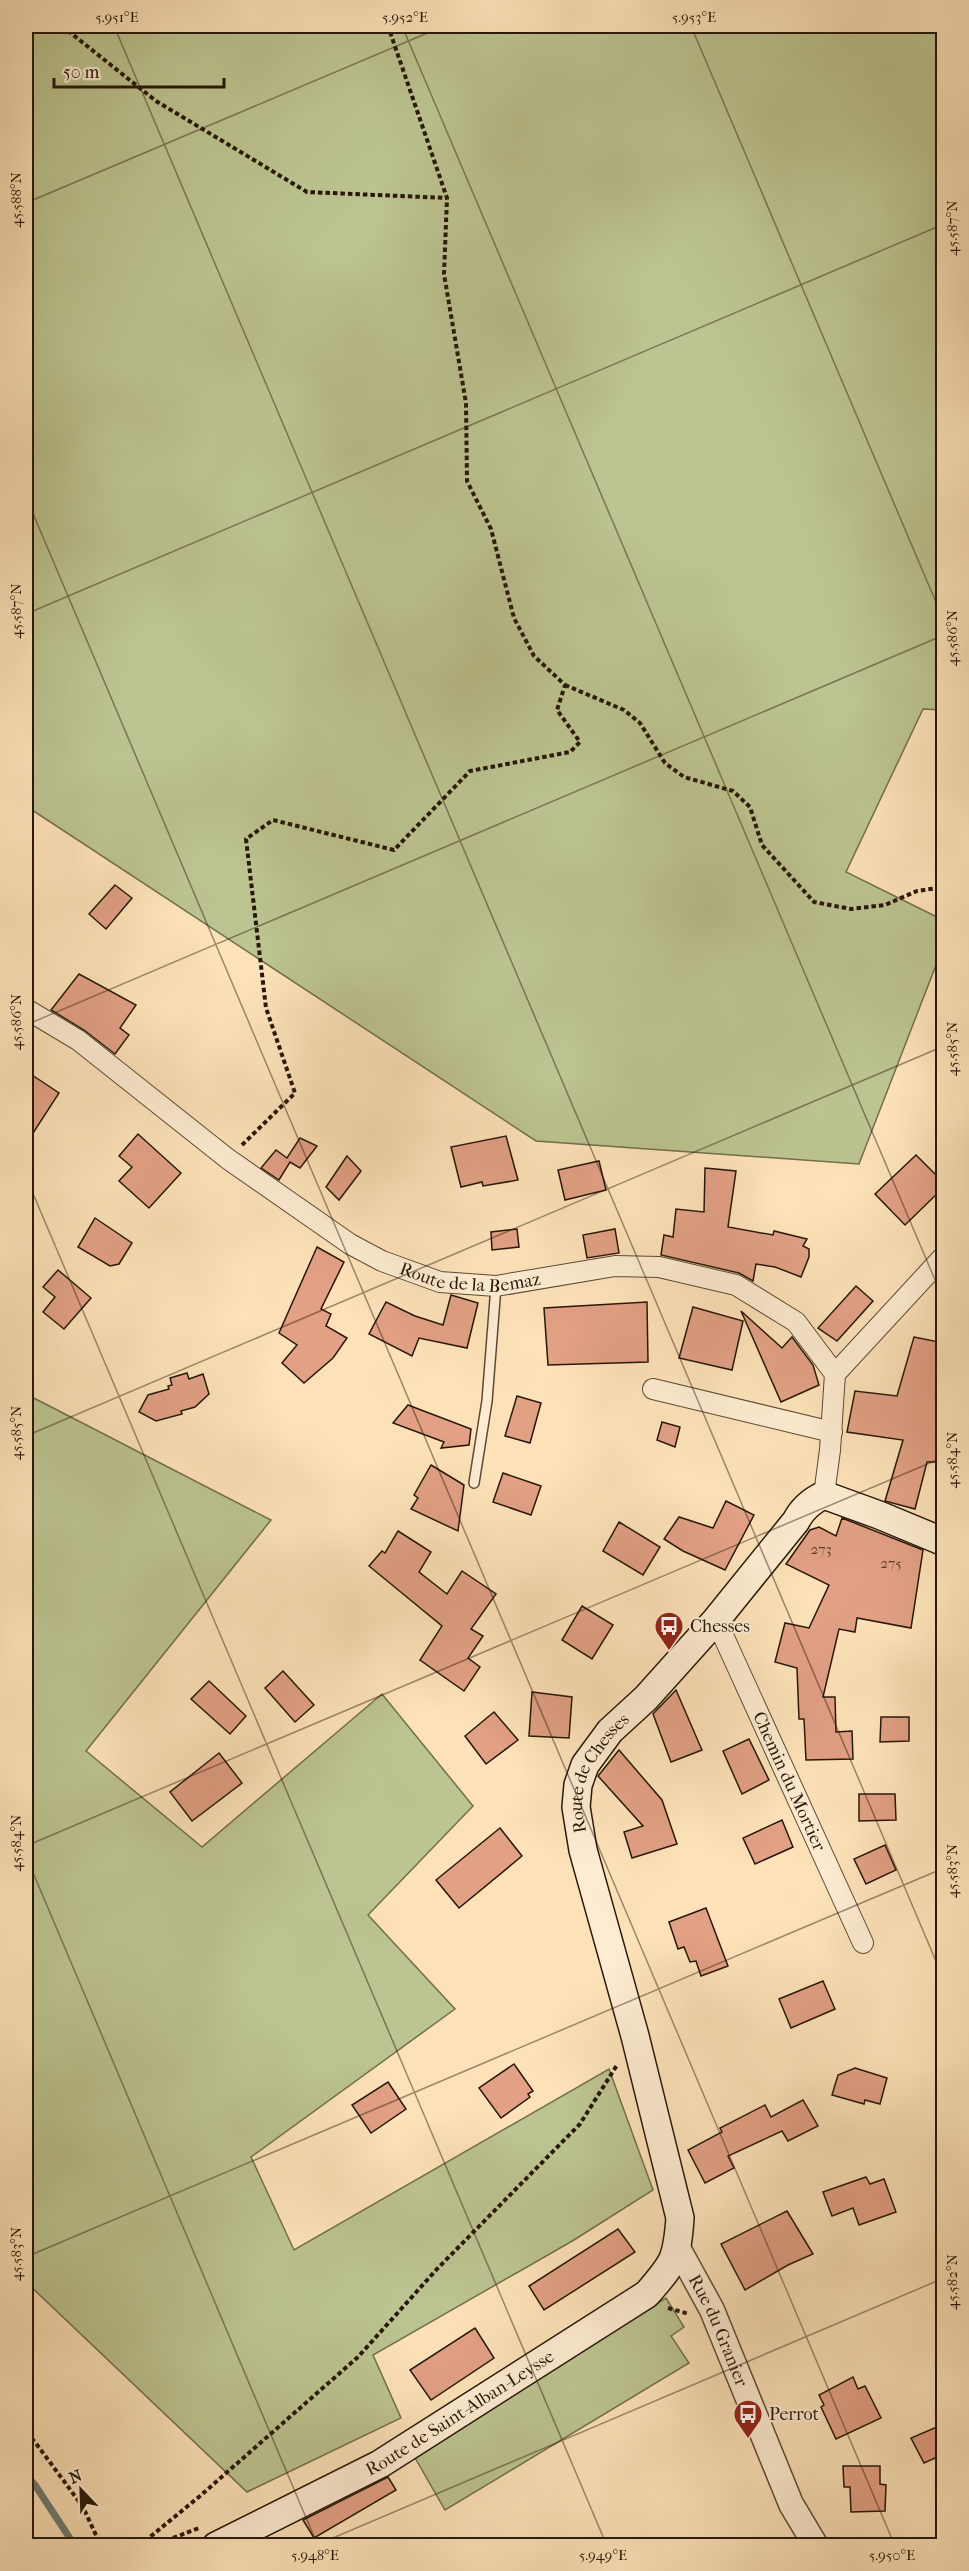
<svg xmlns="http://www.w3.org/2000/svg" width="969" height="2571" viewBox="0 0 969 2571" font-family="'IM FELL French Canon',serif">
  <style>
    .green { fill: #bcc491; stroke: #726e4c; stroke-width: 1.5 }
    .lines { fill: none; stroke-linecap: round; stroke-linejoin: round }
    .stream { stroke: #707b70; stroke-width: 7 }
    .building { fill: #e2a085; stroke: #271708; stroke-width: 1.5 }
    .service-casing { stroke: #5c4a34; stroke-width: 12 }
    .minor-casing { stroke: #5c4a34; stroke-width: 22 }
    .tertiary-casing { stroke: #5c4a34; stroke-width: 27 }
    .secondary-casing { stroke: #271708; stroke-width: 30 }
    .path { stroke: #271708; stroke-width: 4; stroke-dasharray: 4.5 3; stroke-linecap: butt }
    .service { stroke: #feecd2; stroke-width: 9 }
    .minor { stroke: #feecd2; stroke-width: 20 }
    .tertiary { stroke: #feecd2; stroke-width: 24 }
    .secondary { stroke: #feecd2; stroke-width: 27 }
    .ticks { fill: none; stroke: #271708; stroke-width: 1.5; stroke-opacity: 0.45 }
    .labels { text-anchor: middle; stroke-width: 4.5; stroke-linejoin: round; paint-order: stroke }
    .number-label { font-size: 15px; fill: #563927 }
    .street-label { font-size: 18px; fill: #271708; stroke: #feecd2 }
    .poi-label { font-size: 18px; fill: #271708; stroke: #feecd2; text-anchor: start }
    .neatline { fill: none; stroke: #271708; stroke-width: 2 }
    .ticks-label { font-size: 15px; text-anchor: middle; fill: #271708 }
  </style>
  <rect width="100%" height="100%" fill="#fde2b9"/>
  <filter id="stains"><feTurbulence type="fractalNoise" baseFrequency=".00333" numOctaves="4"/><feColorMatrix values="0 0 0 0 .2 0 0 0 0 .09 0 0 0 0 .02 0 0 0 .5 -.17"/></filter>
  <radialGradient id="worn" r=".72"><stop offset=".6" stop-color="#630" stop-opacity="0"/><stop offset="1" stop-color="#630" stop-opacity=".3"/></radialGradient>
  <g class="green">
    <path d="M26,26H943V710L923,709L846,872L943,920V947L859,1164L536,1141L26,806Z"/>
    <path d="M26,1394L271,1520L86,1751L202,1847L382,1694L473,1806L368,1915L455,2009L251,2157L294,2250L609,2069L653,2190L574,2240L373,2355L401,2418L247,2492L26,2282Z"/>
    <path d="M666,2298L684,2327L671,2336L689,2363L445,2510L414,2456Z"/>
  </g>
  <g class="lines">
    <path class="stream" d="M26,2475L35,2485L75,2546"/>
  </g>
  <g class="building">
    <path d="M115,885L132,898L106,929L89,914Z"/>
    <path d="M79,974L136,1005L120,1028L129,1035L115,1054L84,1030L51,1010Z"/>
    <path d="M26,1071L59,1093L26,1144Z"/>
    <path d="M138,1134L181,1173L149,1208L119,1181L132,1167L119,1156Z"/>
    <path d="M506,1136L518,1180L483,1186L482,1182L461,1187L451,1147Z"/>
    <path d="M300,1138L317,1146L300,1168L290,1162L279,1180L261,1168L276,1150L287,1158Z"/>
    <path d="M916,1155L944,1183V1187L905,1225L875,1194Z"/>
    <path d="M347,1156L361,1171L339,1200L326,1187Z"/>
    <path d="M599,1161L606,1190L565,1200L558,1170Z"/>
    <path d="M705,1168L736,1171L728,1227L773,1235L774,1231L807,1239L803,1246L809,1249V1257L801,1277L775,1267L756,1264L753,1281L739,1273L661,1255L664,1235L673,1237L676,1209L704,1212Z"/>
    <path d="M95,1218L132,1243L119,1264L110,1266L78,1247Z"/>
    <path d="M517,1229L519,1247L492,1250L491,1232Z"/>
    <path d="M615,1229L619,1253L587,1258L583,1235Z"/>
    <path d="M317,1247L344,1262L321,1309L331,1314L326,1326L347,1338L333,1358L304,1383L282,1363L297,1345L279,1333Z"/>
    <path d="M58,1270L91,1298L64,1329L43,1312L55,1297L43,1287Z"/>
    <path d="M856,1286L873,1301L837,1341L818,1328Z"/>
    <path d="M451,1295L478,1303L467,1348L419,1338L412,1356L369,1334L386,1302L415,1316L443,1325Z"/>
    <path d="M647,1302L648,1362L548,1365L544,1308Z"/>
    <path d="M693,1307L743,1321L732,1370L679,1358Z"/>
    <path d="M741,1311L782,1348L792,1337L813,1365L819,1385L781,1402Z"/>
    <path d="M914,1337L944,1343V1462H927L915,1509L885,1501L903,1440L847,1432L855,1391L897,1396Z"/>
    <path d="M187,1373L189,1379L203,1374L209,1394L195,1407L181,1411L182,1414L156,1421L139,1412L148,1395L169,1389L168,1386L172,1385L170,1378Z"/>
    <path d="M517,1396L541,1403L530,1443L505,1436Z"/>
    <path d="M408,1405L471,1429L469,1445L441,1448L444,1442L393,1423Z"/>
    <path d="M662,1422L680,1427L675,1447L657,1440Z"/>
    <path d="M431,1465L464,1485L458,1531L411,1509L418,1498L414,1495Z"/>
    <path d="M503,1473L541,1486L531,1515L493,1502Z"/>
    <path d="M726,1501L754,1515L725,1570L683,1551L664,1539L679,1517L713,1528Z"/>
    <path d="M842,1518L923,1550L911,1628L857,1618L855,1632L839,1629L823,1697H835L836,1732L852,1731L853,1759L806,1760L804,1719H799L797,1668L775,1662L785,1623L809,1628L829,1585L786,1564L810,1530L819,1527L836,1536Z"/>
    <path d="M619,1522L660,1547L643,1575L603,1551Z"/>
    <path d="M398,1531L431,1552L419,1572L447,1594L462,1571L496,1594L471,1629L483,1636L468,1658L480,1667L464,1691L420,1660L442,1626L369,1566L382,1551L385,1553Z"/>
    <path d="M582,1606L613,1625L592,1659L562,1640Z"/>
    <path d="M283,1671L314,1705L295,1722L265,1688Z"/>
    <path d="M209,1681L246,1716L230,1734L191,1699Z"/>
    <path d="M676,1690L702,1750L671,1762L653,1714Z"/>
    <path d="M532,1692L572,1697L569,1738L529,1736Z"/>
    <path d="M494,1712L518,1740L486,1764L465,1736Z"/>
    <path d="M881,1717H909V1741L880,1742Z"/>
    <path d="M749,1739L769,1780L742,1794L723,1751Z"/>
    <path d="M619,1750L662,1800L677,1844L632,1858L624,1832L643,1826L598,1776Z"/>
    <path d="M219,1753L242,1783L192,1821L170,1792Z"/>
    <path d="M859,1794H895L896,1820L859,1821Z"/>
    <path d="M782,1820L793,1847L755,1864L743,1838Z"/>
    <path d="M500,1828L522,1856L459,1908L436,1880Z"/>
    <path d="M885,1845L896,1870L866,1884L854,1859Z"/>
    <path d="M706,1908L728,1966L701,1976L696,1961L690,1962L684,1947L678,1949L669,1922Z"/>
    <path d="M823,1981L835,2009L791,2028L779,1999Z"/>
    <path d="M514,2064L533,2091L528,2094L530,2097L501,2118L479,2088Z"/>
    <path d="M855,2068L887,2078L880,2104L865,2100L864,2104L832,2095L838,2075Z"/>
    <path d="M388,2082L406,2109L371,2133L352,2105Z"/>
    <path d="M803,2100L818,2126L788,2141L782,2131L728,2156L734,2168L705,2183L688,2150L722,2132L720,2128L765,2105L771,2117Z"/>
    <path d="M866,2177L870,2184L884,2179L896,2212L859,2225L853,2208L832,2216L823,2192Z"/>
    <path d="M787,2211L813,2254L788,2265L745,2290L721,2244Z"/>
    <path d="M618,2229L635,2252L544,2310L529,2286Z"/>
    <path d="M475,2328L494,2358L431,2400L410,2370Z"/>
    <path d="M853,2377L858,2389L865,2386L881,2418L836,2439L821,2407L824,2405L819,2395Z"/>
    <path d="M944,2424V2454L924,2463L911,2438Z"/>
    <path d="M843,2466H880V2484L886,2485L885,2511L851,2512L850,2487H844Z"/>
    <path d="M388,2477L396,2490L314,2538L303,2520Z"/>
  </g>
  <g class="lines">
    <g class="service-casing">
      <path id="service" d="M474,1483L487,1401L496,1286"/>
    </g>
    <g class="minor-casing">
      <g id="minor">
        <path id="s1" d="M26,1009L78,1040L228,1159L350,1244L382,1261L440,1282L496,1286L615,1266L659,1267L736,1285L796,1322L835,1374L830,1450L824,1495"/>
        <path d="M835,1374L944,1256"/>
        <path d="M653,1389L832,1432"/>
        <path id="s2" d="M716,1620L863,1943"/>
      </g>
    </g>
    <g class="tertiary-casing">
      <g id="tertiary">
        <path id="s3" d="M678,2248L712,2310L791,2504L816,2546"/>
      </g>
    </g>
    <g class="secondary-casing">
      <g id="secondary">
        <path id="s4" d="M216,2546L380,2464L647,2294C674,2263 677,2259 680,2218L635,2036L583,1850L576,1807L578,1785L585,1765L610,1731L646,1698L716,1620L796,1521C802,1509 811,1501 824,1495L879,1515L944,1542"/>
      </g>
    </g>
    <g class="path">
      <path d="M62,26L156,101L307,192L447,198"/>
      <path d="M565,685L624,710L640,723L665,763L684,777L733,791L750,807L762,845L814,902L851,909L885,905L917,891L944,887"/>
      <path d="M242,1145L295,1093L266,1008L246,839L273,820L394,850L470,771L570,752L580,742L557,710L565,685L534,656L514,618L491,529L467,481L466,403L444,274L447,198L388,26"/>
      <path d="M668,2308L689,2314"/>
      <path d="M26,2433L35,2442L83,2507L101,2546"/>
      <path d="M139,2546L200,2496L358,2357L437,2269L580,2124L617,2065"/>
      <path d="M152,2546L199,2528"/>
    </g>
    <use href="#service" class="service"/>
    <use href="#minor" class="minor"/>
    <use href="#tertiary" class="tertiary"/>
    <use href="#secondary" class="secondary"/>
  </g>
  <path class="ticks" d="M114,26L944,1980M402,26L944,1301M691,26L944,621M26,203L444,26M26,497L895,2546M26,614L944,224M26,1025L944,635M26,1177L607,2546M26,1436L944,1046M26,1846L944,1457M26,1856L318,2546M26,2257L944,1868M26,2536L30,2546M314,2546L944,2278"/>
  <defs>
    <g id="bus-pin" transform="scale(1.5)"><path d="M0 17L-7.5 6A9.5 9.5 0 1 1 7.5 6Z" fill="#8f2418" stroke="#feecd2"/><path d="M-5-6H5V4H4V6H2V4H-2V6H-4V4H-5ZM-3.5-4V0h7V-4ZM-3.5 1.2v1.5H-2V1.2ZM2 1.2v1.5H3.5V1.2Z" fill="#fff"/></g>
  </defs>
  <g fill-rule="evenodd">
    <use href="#bus-pin" x="669" y="1626"/>
    <use href="#bus-pin" x="748" y="2414"/>
  </g>
  <g class="labels">
    <g class="number-label">
      <text x="821" y="1554">273</text>
      <text x="891" y="1568">275</text>
    </g>
    <g class="street-label">
      <text dy="6" stroke="none"><textPath href="#s1" startOffset="528">Route de la Bemaz</textPath></text>
      <text dy="6" stroke="none"><textPath href="#s4" startOffset="1050">Route de Chesses</textPath></text>
      <text dy="6" stroke="none"><textPath href="#s2" startOffset="177">Chemin du Mortier</textPath></text>
      <text dy="6" stroke="none"><textPath href="#s3" startOffset="92">Rue du Granier</textPath></text>
      <text dy="6" stroke="none"><textPath href="#s4" startOffset="278">Route de Saint-Alban-Leysse</textPath></text>
    </g>
    <g class="poi-label">
      <text x="690" y="1632">Chesses</text>
      <text x="769" y="2420">Perrot</text>
    </g>
  </g>
  <rect width="969" height="2571" fill="none" stroke="#fde2b9" stroke-width="66"/>
  <g transform="translate(81 2490) rotate(337)" stroke="#feecd2" stroke-width="4.5" paint-order="stroke">
  <path d="M0-4.5L10 22L0 15L-10 22Z" fill="#271708"/>
  <text y="-9" font-size="16" font-weight="bold" text-anchor="middle" fill="#271708">N</text>
  </g>
  <path d="M54 78v9h170v-9" fill="none" stroke="#271708" stroke-width="3"/>
  <text x="63" y="78" font-size="18" fill="#271708" stroke="#feecd2" stroke-width="4.5" paint-order="stroke">50 m</text>
  <rect x="33" y="33" width="903" height="2505" class="neatline"/>
  <g class="ticks-label">
    <text x="117" y="22">5.951°E</text>
    <text x="405" y="22">5.952°E</text>
    <text x="694" y="22">5.953°E</text>
    <text transform="translate(16 200) rotate(-90)" y="5">45.588°N</text>
    <text transform="translate(952 228) rotate(-90)" y="5">45.587°N</text>
    <text transform="translate(16 611) rotate(-90)" y="5">45.587°N</text>
    <text transform="translate(952 638) rotate(-90)" y="5">45.586°N</text>
    <text transform="translate(16 1022) rotate(-90)" y="5">45.586°N</text>
    <text transform="translate(952 1049) rotate(-90)" y="5">45.585°N</text>
    <text transform="translate(16 1433) rotate(-90)" y="5">45.585°N</text>
    <text transform="translate(952 1460) rotate(-90)" y="5">45.584°N</text>
    <text transform="translate(16 1843) rotate(-90)" y="5">45.584°N</text>
    <text transform="translate(952 1871) rotate(-90)" y="5">45.583°N</text>
    <text transform="translate(16 2254) rotate(-90)" y="5">45.583°N</text>
    <text transform="translate(952 2282) rotate(-90)" y="5">45.582°N</text>
    <text x="315" y="2560">5.948°E</text>
    <text x="603" y="2560">5.949°E</text>
    <text x="892" y="2560">5.950°E</text>
  </g>
  <rect width="100%" height="100%" filter="url(#stains)"/>
  <rect width="100%" height="100%" fill="url(#worn)"/>
</svg>
